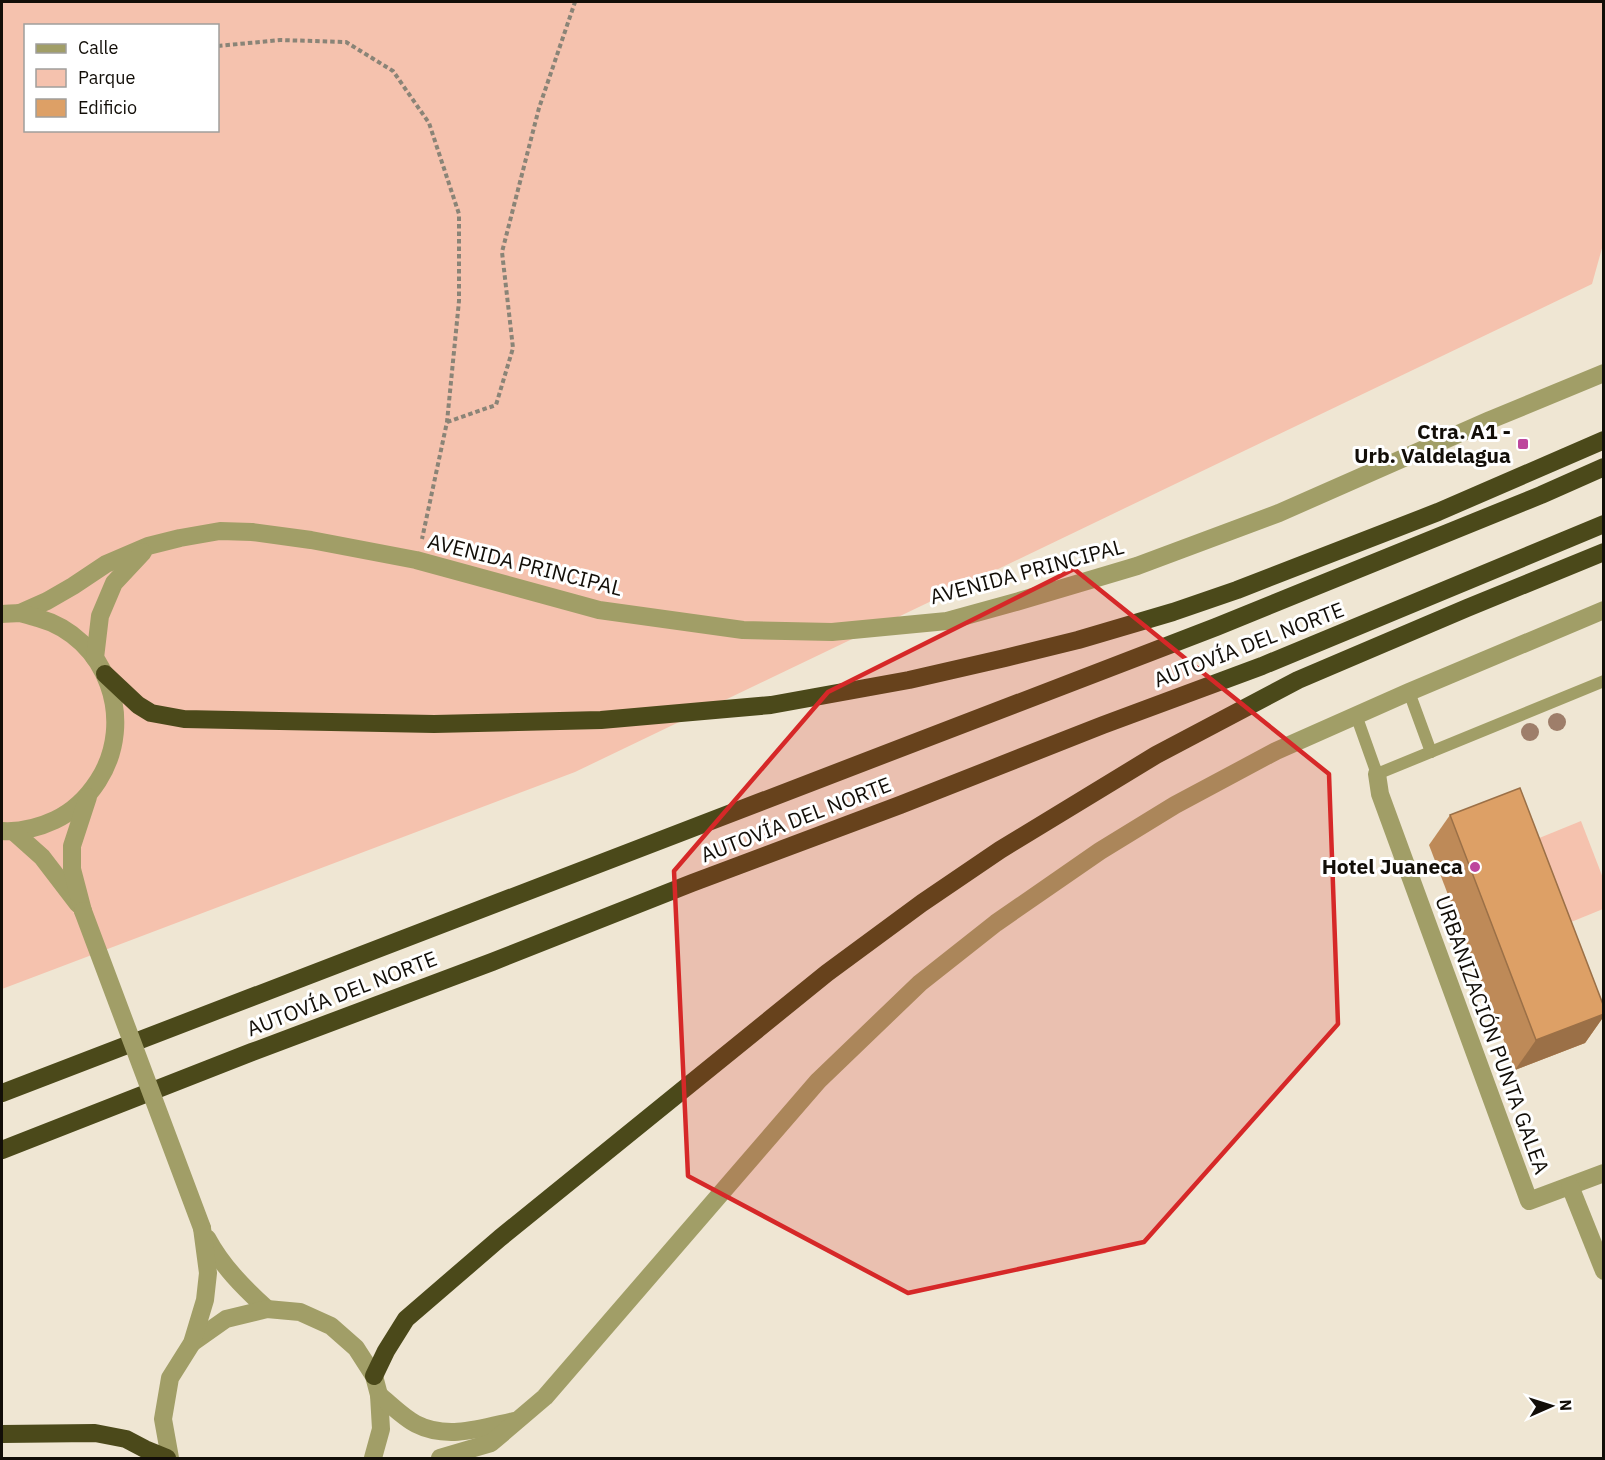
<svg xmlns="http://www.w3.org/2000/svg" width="1605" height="1460" viewBox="0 0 1605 1460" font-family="'IBM Plex Sans',sans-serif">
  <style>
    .green { fill: #f5c2ae; fill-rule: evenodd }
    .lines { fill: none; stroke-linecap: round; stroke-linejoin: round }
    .path { stroke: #8a8477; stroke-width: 4; stroke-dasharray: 4.5 3; stroke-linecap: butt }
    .lane { stroke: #a19e67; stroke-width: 12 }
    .street { stroke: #a19e67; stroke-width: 18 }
    .highway { stroke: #4b491a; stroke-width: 18 }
    .street-bridge { stroke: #a19e67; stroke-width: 18 }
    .tree { fill: #9e7e6a }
    .wall { fill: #be8a58 }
    .shaded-wall { fill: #9b7047 }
    .building { fill: #dda066; stroke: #9b7047; stroke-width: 1.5 }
    .marked { fill: #d62828; fill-opacity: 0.2; stroke: #d62828; stroke-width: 4.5; stroke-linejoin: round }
    .poi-dot { fill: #bd469c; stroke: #fff; stroke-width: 2 }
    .labels { text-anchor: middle; stroke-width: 6; stroke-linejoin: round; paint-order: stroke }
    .poi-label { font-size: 21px; font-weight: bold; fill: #120e08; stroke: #fff; text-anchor: end }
    .street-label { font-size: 21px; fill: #120e08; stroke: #fff }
  </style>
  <rect width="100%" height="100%" fill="#efe6d3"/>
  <g class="green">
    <path d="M2,2H1603L1604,241L1592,284L575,772L2,989ZM26,26H218V130H26Z"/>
    <path d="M1581,821L1603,878V909L1554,929L1520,846Z"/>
  </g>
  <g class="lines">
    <g class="path">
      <path d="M218,46L280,40L346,42L393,71L429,123L459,214V301L447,422L422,539"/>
      <path d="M447,422L496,405L513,348L502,252L539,108L575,2"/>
    </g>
    <g class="lane">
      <path d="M1409,692L1431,752"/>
      <path d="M1356,715L1377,774L1604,681"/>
    </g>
    <g class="street">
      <path d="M20,613L47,601L73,586L106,564L148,546L180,538L220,531L252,532L311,540L416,560L599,610L743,630L832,632L947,621L1016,602L1137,566L1279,513L1490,420L1604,373"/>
      <path d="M2,614C7,614 14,613 20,613C26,614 32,617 38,618C107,637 137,721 98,781C87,798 74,811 55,820C38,828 20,832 2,831"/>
      <path d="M95,658L100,616L114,583L143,552"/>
      <path d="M1377,774L1380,794L1529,1201L1604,1173"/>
      <path d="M14,832L42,857L78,904"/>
      <path d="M83,911L72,869V846L88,797"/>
      <path d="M1570,1186L1604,1271"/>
      <path d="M207,1238C222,1266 243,1287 267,1309"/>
      <path d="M192,1343L226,1319L267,1309L300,1312L331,1326L356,1348L374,1376L379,1395L381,1429L373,1458"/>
      <path d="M379,1395C390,1404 404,1418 416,1424C447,1440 482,1428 514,1421"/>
      <path d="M170,1458L163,1419L170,1378L192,1343L205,1300L208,1273L202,1228"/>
      <path d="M440,1458L491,1443L545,1397L818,1081L920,983L996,923L1100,851L1175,805L1276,751L1409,692L1604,610"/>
    </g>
    <g class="highway">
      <path d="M105,674L138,705L151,713L184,719L434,724L601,720L771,705L909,680L1005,658L1078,640L1173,612L1237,590L1438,512L1604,440"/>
      <path d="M2,1093L1216,627L1541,495L1604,467"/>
      <path d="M2,1150L252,1052L492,962L692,883L900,805L1103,725L1262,666L1604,524"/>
      <path d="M374,1376L386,1351L406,1319L500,1238L827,973L922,903L1000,850L1156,755L1298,680L1467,608L1604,552"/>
      <path d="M2,1434L95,1433L126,1439L145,1449L167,1458"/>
    </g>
    <path class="street-bridge" d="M83,911L202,1228"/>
  </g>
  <g class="tree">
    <circle cx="1557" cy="722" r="9"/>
    <circle cx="1530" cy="732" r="9"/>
  </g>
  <path class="wall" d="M1450,815L1604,1007V1016L1585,1043L1515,1070L1429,845Z"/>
  <path class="shaded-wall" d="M1604,1014V1016L1585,1043L1515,1070L1536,1040Z"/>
  <path class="building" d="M1520,788L1604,1007V1014L1536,1040L1450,815Z"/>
  <path class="marked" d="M1074,569L1329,774L1338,1024L1144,1242L908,1293L688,1176L674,871L828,692Z"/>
  <g class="poi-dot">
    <rect x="1517" y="438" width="12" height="12" rx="3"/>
    <circle cx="1475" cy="867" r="6"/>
  </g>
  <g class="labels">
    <g class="poi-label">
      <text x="1511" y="439">Ctra. A1 -<tspan x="1511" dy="24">Urb. Valdelagua</tspan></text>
      <text x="1463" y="874">Hotel Juaneca</text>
    </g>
    <g class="street-label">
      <text transform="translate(525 565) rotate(14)" y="7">AVENIDA PRINCIPAL</text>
      <text transform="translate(1027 572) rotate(-15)" y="7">AVENIDA PRINCIPAL</text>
      <text transform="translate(1249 645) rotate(-21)" y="7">AUTOVÍA DEL NORTE</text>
      <text transform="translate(796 820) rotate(-21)" y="7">AUTOVÍA DEL NORTE</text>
      <text transform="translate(342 994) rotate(-21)" y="7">AUTOVÍA DEL NORTE</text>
      <text transform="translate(1492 1035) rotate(70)" y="7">URBANIZACIÓN PUNTA GALEA</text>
    </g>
  </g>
  <rect width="1605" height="1460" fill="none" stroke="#120e08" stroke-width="6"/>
  <rect x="24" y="24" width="195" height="108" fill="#ffffff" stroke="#a09f9c" stroke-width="1.5"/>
  <rect x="36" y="44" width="30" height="9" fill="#a19e67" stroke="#a09f9c" stroke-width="1.5"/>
  <text x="78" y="54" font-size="18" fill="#120e08">Calle</text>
  <rect x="36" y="69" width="30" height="18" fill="#f5c2ae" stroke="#a09f9c" stroke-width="1.5"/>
  <text x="78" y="84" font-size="18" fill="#120e08">Parque</text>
  <rect x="36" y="99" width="30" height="18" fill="#dda066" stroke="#a09f9c" stroke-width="1.5"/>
  <text x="78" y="114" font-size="18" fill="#120e08">Edificio</text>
  <g transform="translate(1551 1406) rotate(87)" stroke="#ffffff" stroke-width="4.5" paint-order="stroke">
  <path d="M0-4.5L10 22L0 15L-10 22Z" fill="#120e08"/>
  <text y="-9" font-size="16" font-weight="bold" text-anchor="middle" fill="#120e08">N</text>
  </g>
</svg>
